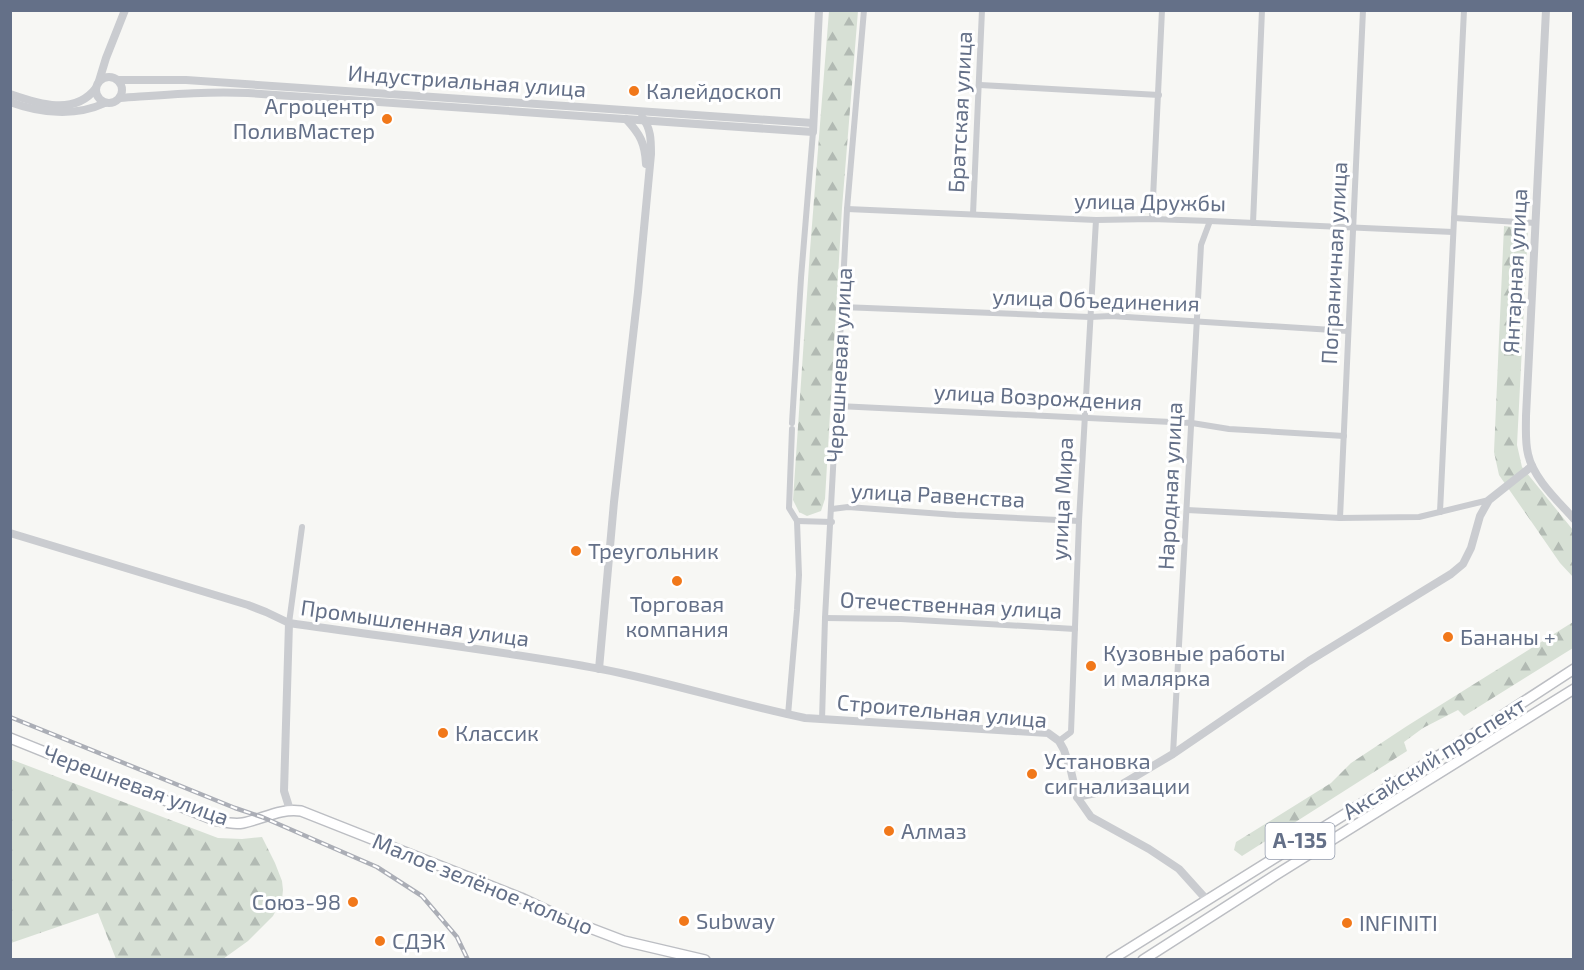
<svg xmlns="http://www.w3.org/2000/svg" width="1584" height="970" viewBox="0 0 1584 970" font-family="'Exo 2',sans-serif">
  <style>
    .forest { fill: url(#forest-firs) }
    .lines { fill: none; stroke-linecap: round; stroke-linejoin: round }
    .primary-casing { stroke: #bcbec3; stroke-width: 12 }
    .minor { stroke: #caccd0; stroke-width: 6 }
    .tertiary { stroke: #caccd0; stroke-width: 8 }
    .primary { stroke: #fff; stroke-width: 9 }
    .rail-casing { stroke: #abaeb6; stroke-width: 4.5 }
    .rail { stroke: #fff; stroke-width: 2; stroke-dasharray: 7; stroke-linecap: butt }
    .poi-dot { fill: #f1781a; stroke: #fff; stroke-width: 2 }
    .labels { text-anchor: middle; stroke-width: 6; stroke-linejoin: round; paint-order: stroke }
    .shield { fill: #fff; stroke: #929bac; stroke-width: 1.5 }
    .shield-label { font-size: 21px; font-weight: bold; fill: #647088 }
    .street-label { font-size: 22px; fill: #647088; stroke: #fff }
    .poi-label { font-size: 22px; fill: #647088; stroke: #fff; text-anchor: start }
  </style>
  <defs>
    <pattern id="forest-firs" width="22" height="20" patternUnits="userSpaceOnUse" patternTransform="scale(1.5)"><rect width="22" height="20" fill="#d7e0d5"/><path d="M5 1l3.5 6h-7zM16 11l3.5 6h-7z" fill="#b2bab3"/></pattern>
  </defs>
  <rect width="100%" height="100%" fill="#f7f7f4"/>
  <g class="forest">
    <path d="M829,11H858L842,208L825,499L821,511L807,516L799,512L793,500L810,250Z"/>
    <path d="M1504,226L1528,229L1517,445L1522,467L1573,530V577L1560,563L1499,475L1494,452Z"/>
    <path d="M1573,622V648L1464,716L1458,710L1423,728L1404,742L1407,751L1242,856L1234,850L1236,842L1331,783L1351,763L1407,726Z"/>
    <path d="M10,759L218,838L242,839L262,837L275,863L282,881L283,890L282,899L273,916L248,941L223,959H116L98,913L11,943Z"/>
  </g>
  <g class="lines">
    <g class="primary-casing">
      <g id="primary">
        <path d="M10,738L214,820C224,822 233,825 243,823C263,819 280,808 301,811L521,898L561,917L624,941L705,960"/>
        <path d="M1111,960L1491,723L1574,669"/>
        <path d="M1143,960L1274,876L1574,689"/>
      </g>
    </g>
    <g class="minor">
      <path d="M980,85L1159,95"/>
      <path d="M847,209L1096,220L1152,219L1210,221L1453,232"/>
      <path d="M973,214L982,10"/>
      <path d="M1454,218L1535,223"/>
      <path d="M1152,219L1162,10"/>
      <path d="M1253,223L1262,10"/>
      <path d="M842,307L1090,317L1111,316L1348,331"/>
      <path d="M838,406L1192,423L1229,429L1344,436"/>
      <path d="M792,423L801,278L813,132"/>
      <path d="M832,509L848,507L956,515L1079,521"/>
      <path d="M1187,510L1340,518L1419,517L1489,500"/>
      <path d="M1440,512L1464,10"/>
      <path d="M1340,518L1363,10"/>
      <path d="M797,521L832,522"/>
      <path d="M825,618L901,619L1075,629"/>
      <path d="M289,623L302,527"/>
      <path d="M788,715L797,610L799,575L797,521L789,508L792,429"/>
      <path d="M822,720L825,618L847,209L864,10"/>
      <path d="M1059,741L1071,732L1079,521L1096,220"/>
      <path d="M1173,754L1201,245L1210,221"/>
    </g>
    <g class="tertiary">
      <path d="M1546,10L1526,416C1526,429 1525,442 1528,454C1533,478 1558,501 1574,519"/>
      <circle cx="109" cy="90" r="13"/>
      <path d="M118,80H186L813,123"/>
      <path d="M99,81L106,58L125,10"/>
      <path d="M10,94C39,104 75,116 96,88"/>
      <path d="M120,98C163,95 204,91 248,93L813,132L819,10"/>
      <path d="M10,102C40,113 75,117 105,103"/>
      <path d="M626,119C640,134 645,143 646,164"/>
      <path d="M10,533L248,605L266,612L289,623C393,638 498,650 601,669C669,682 736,704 805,718L1048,733L1059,741L1064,750L1071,771L1077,797L1091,817L1149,849L1179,869L1206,899"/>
      <path d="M289,623L284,791L290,810"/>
      <path d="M599,669L614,502L638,292L651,154C651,140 651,128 642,117"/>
      <path d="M1077,797L1114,789L1173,754L1309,661L1451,574L1463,564L1471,548L1480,516L1489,500L1532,466"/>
    </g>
    <use href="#primary" class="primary"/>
    <g class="rail-casing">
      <path id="rail" d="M10,717L235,808L262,817L377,867L422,896L457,937L468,960"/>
    </g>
    <use href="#rail" class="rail"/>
  </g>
  <g class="poi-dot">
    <circle cx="634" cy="91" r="6"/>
    <circle cx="387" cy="119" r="6"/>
    <circle cx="576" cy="551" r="6"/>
    <circle cx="677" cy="581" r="6"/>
    <circle cx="1448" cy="637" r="6"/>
    <circle cx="1091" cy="666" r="6"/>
    <circle cx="443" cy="733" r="6"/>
    <circle cx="1032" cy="774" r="6"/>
    <circle cx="889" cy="831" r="6"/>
    <circle cx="353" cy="902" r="6"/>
    <circle cx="684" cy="921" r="6"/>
    <circle cx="1347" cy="923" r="6"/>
    <circle cx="380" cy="941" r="6"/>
  </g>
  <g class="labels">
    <rect class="shield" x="1265.5" y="823" width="69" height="36" rx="4.5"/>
    <g class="shield-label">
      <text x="1300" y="848">А-135</text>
    </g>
    <g class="street-label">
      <text transform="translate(467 81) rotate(4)" y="8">Индустриальная улица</text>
      <text transform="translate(960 112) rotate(-87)" y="8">Братская улица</text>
      <text transform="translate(1150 202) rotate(1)" y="8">улица Дружбы</text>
      <text transform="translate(1334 263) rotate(-87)" y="8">Пограничная улица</text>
      <text transform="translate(1515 271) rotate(-87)" y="8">Янтарная улица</text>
      <text transform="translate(1096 300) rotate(2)" y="8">улица Объединения</text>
      <text transform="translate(839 365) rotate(-87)" y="8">Черешневая улица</text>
      <text transform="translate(1038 397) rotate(3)" y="8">улица Возрождения</text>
      <text transform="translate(1170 486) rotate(-87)" y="8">Народная улица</text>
      <text transform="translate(938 495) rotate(3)" y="8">улица Равенства</text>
      <text transform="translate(1062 499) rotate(-87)" y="8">улица Мира</text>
      <text transform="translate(951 605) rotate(3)" y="8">Отечественная улица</text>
      <text transform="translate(415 623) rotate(8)" y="8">Промышленная улица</text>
      <text transform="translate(942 711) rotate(5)" y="8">Строительная улица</text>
      <text transform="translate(1434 758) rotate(-32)" y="8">Аксайский проспект</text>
      <text transform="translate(136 785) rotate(20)" y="8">Черешневая улица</text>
      <text transform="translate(483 884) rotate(22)" y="8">Малое зелёное кольцо</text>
    </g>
    <g class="poi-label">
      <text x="646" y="99">Калейдоскоп</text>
      <text x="375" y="114" text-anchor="end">Агроцентр<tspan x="375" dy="25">ПоливМастер</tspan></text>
      <text x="588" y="559">Треугольник</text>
      <text x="677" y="612" text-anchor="middle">Торговая<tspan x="677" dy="25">компания</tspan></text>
      <text x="1460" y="645">Бананы +</text>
      <text x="1103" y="661">Кузовные работы<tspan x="1103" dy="25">и малярка</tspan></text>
      <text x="455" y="741">Классик</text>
      <text x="1044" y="769">Установка<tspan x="1044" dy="25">сигнализации</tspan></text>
      <text x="901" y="839">Алмаз</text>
      <text x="341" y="910" text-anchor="end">Союз-98</text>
      <text x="696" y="929">Subway</text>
      <text x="1359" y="931">INFINITI</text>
      <text x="392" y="949">СДЭК</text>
    </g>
  </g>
  <rect width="1584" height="970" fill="none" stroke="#647088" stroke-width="24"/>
</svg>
